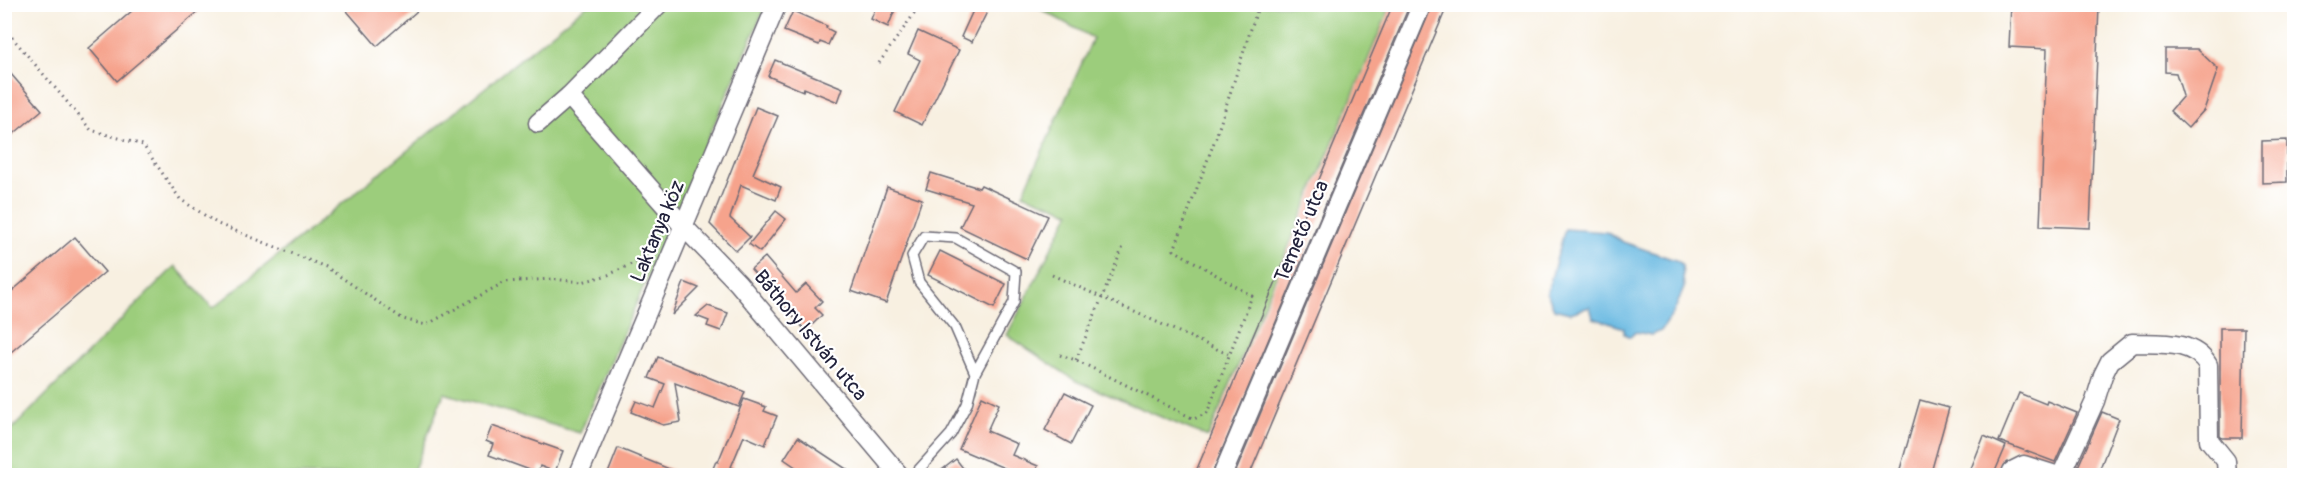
<svg xmlns="http://www.w3.org/2000/svg" width="2299" height="480" viewBox="0 0 2299 480" font-family="Pangolin,sans-serif">
  <style>
    .green { fill: #9ccd7c; stroke: #5f785c; stroke-width: 1.5 }
    .water { fill: #66b8e1; stroke: #446d8e; stroke-width: 1.5 }
    .building { fill: #f6a38c }
    .lines { fill: none; stroke-linecap: round; stroke-linejoin: round }
    .service-casing { stroke: #6d6a75; stroke-width: 12 }
    .minor-casing { stroke: #6d6a75; stroke-width: 21 }
    .path { stroke: #6d6a75; stroke-width: 3; stroke-dasharray: 1.5 4.5; stroke-linecap: butt }
    .service { stroke: #fff; stroke-width: 9 }
    .minor { stroke: #fff; stroke-width: 18 }
    .labels { text-anchor: middle; stroke-width: 4.5; stroke-linejoin: round; paint-order: stroke }
    .street-label { font-size: 20px; fill: #22223b; stroke: #fff }
  </style>
  <rect width="100%" height="100%" fill="#fff"/>
  <filter id="ink" filterUnits="userSpaceOnUse"><feTurbulence type="fractalNoise" baseFrequency=".0167" numOctaves="2"/><feDisplacementMap in="SourceGraphic" scale="12" xChannelSelector="R" yChannelSelector="G"/><feConvolveMatrix kernelMatrix="1 2 1 2 8 2 1 2 1" color-interpolation-filters="sRGB"/></filter>
  <filter id="wash" filterUnits="userSpaceOnUse"><feTurbulence type="fractalNoise" baseFrequency=".008" numOctaves="4" result="noise"/><feDisplacementMap in="SourceGraphic" scale="24" xChannelSelector="R" yChannelSelector="G"/><feGaussianBlur stdDeviation="1.35" result="paint"/><feColorMatrix in="noise" values="0 0 0 0 0 0 0 0 0 0 0 0 0 0 0 0 0 1.4 0 .05"/><feComposite in="paint" operator="in"/></filter>
  <g filter="url(#wash)">
    <rect width="100%" height="100%" fill="#f8f0e1"/>
    <g class="green">
      <path d="M587,5H766L580,433L444,393L412,475L5,476V436L175,266L213,308Z"/>
      <path d="M1033,5H1391L1208,437L1076,381L1007,335L1070,212L1023,194L1093,38Z"/>
    </g>
    <path class="water" d="M1565,229L1606,232L1623,242L1678,261L1682,265L1684,288L1674,312L1661,331L1651,335L1636,332L1630,337L1624,334V328L1593,318L1590,307L1570,313L1554,309L1547,293Z"/>
    <g id="blocks">
      <g class="building">
        <path d="M140,4H207L117,81L89,48Z"/>
        <path d="M341,4H425L377,46Z"/>
        <path d="M877,4H890L896,7L888,27L871,19Z"/>
        <path d="M976,4L988,10L972,42L961,37Z"/>
        <path d="M1393,4H1410L1211,476H1194Z"/>
        <path d="M1433,4H1448L1249,476H1234Z"/>
        <path d="M2011,4L2099,6L2090,228L2040,226L2047,49L2009,47Z"/>
        <path d="M793,11L827,26L826,28L834,32L828,45L820,42L819,45L784,31Z"/>
        <path d="M918,31L959,50L922,125L895,112L920,60L908,54Z"/>
        <path d="M2165,49H2197L2218,69L2204,110L2188,128L2170,111L2183,96L2176,73L2165,72Z"/>
        <path d="M775,60L843,88L838,102L804,88L803,91L768,76Z"/>
        <path d="M4,66L42,110L4,142Z"/>
        <path d="M756,107L778,116L753,174L781,187L776,200L741,185L730,218L750,237L736,251L710,224Z"/>
        <path d="M2287,140V182L2262,183V141Z"/>
        <path d="M931,173L979,188L981,185L1048,216L1027,259L960,227L972,203L926,189Z"/>
        <path d="M887,187L922,199L886,303L851,291Z"/>
        <path d="M776,211L786,219L760,252L749,244Z"/>
        <path d="M75,237L105,272L4,358V298Z"/>
        <path d="M940,251L1006,284L994,308L928,275Z"/>
        <path d="M765,257L796,293L806,284L822,301L815,308L822,315L806,331L751,269Z"/>
        <path d="M684,282L699,288L672,315Z"/>
        <path d="M708,306L728,313L721,331L707,326L709,321L696,316Z"/>
        <path d="M2220,328H2244L2242,438H2222L2220,436Z"/>
        <path d="M658,357L745,392L739,407L675,383L681,422L663,425L631,412L636,401L655,408L665,384L649,378Z"/>
        <path d="M1065,392L1091,405L1071,444L1045,430Z"/>
        <path d="M2019,393L2046,404L2047,401L2077,413L2055,462L1999,441Z"/>
        <path d="M982,396L999,404L987,431L1017,444L1012,455L1038,466L1034,476H1023L959,449Z"/>
        <path d="M744,399L766,407L764,411L777,416L765,445L744,436L731,467L750,476H710L716,461L718,462Z"/>
        <path d="M1920,400L1949,408L1930,476H1898Z"/>
        <path d="M2102,412L2119,419L2097,476H2074Z"/>
        <path d="M492,426L563,451L555,472L540,466L538,473L489,455L493,444L486,441Z"/>
        <path d="M1984,436L2006,446L1993,476H1968Z"/>
        <path d="M798,437L857,476H809L784,459Z"/>
        <path d="M618,448L684,475V476H607Z"/>
        <path d="M956,459L969,476H934Z"/>
      </g>
    </g>
  </g>
  <g filter="url(#ink)">
    <use href="#blocks" fill-opacity="0" stroke="#6d6a75" stroke-width="1.5"/>
    <g class="lines">
      <g class="service-casing">
        <path id="service" d="M913,476L951,434L967,404L975,373L1014,302L1016,272L956,238L924,236L912,256L919,282L955,327L975,373"/>
      </g>
      <g class="minor-casing">
        <g id="minor">
          <path d="M569,96L684,227L738,283L900,476"/>
          <path d="M538,123L569,96L659,4"/>
          <path d="M578,476L777,4"/>
          <path d="M1222,476L1422,4"/>
          <path d="M2010,476L2012,471L2024,465L2059,476"/>
          <path d="M2061,476L2095,401L2103,375L2110,361L2132,343C2158,344 2193,339 2208,365L2209,440L2226,461L2227,476"/>
        </g>
      </g>
      <g class="path">
        <path d="M4,28L91,130L143,145L180,199L218,224L326,267L403,319L426,325L505,282L551,279L582,282L608,275L655,253"/>
        <path d="M879,63L921,4"/>
        <path d="M1052,275L1228,354"/>
        <path d="M1060,355L1076,360L1194,419L1207,413L1252,296L1174,250L1216,137L1259,4"/>
        <path d="M1076,360L1123,247"/>
      </g>
      <use href="#service" class="service"/>
      <use href="#minor" class="minor"/>
    </g>
  </g>
  <g class="labels">
    <g class="street-label">
      <text transform="translate(657 231) rotate(-67)" y="7">Laktanya köz</text>
      <text transform="translate(1301 231) rotate(-67)" y="7">Temető utca</text>
      <text transform="translate(811 335) rotate(50)" y="7">Báthory István utca</text>
    </g>
  </g>
  <rect width="2299" height="480" fill="none" stroke="#fff" stroke-width="24"/>
</svg>
